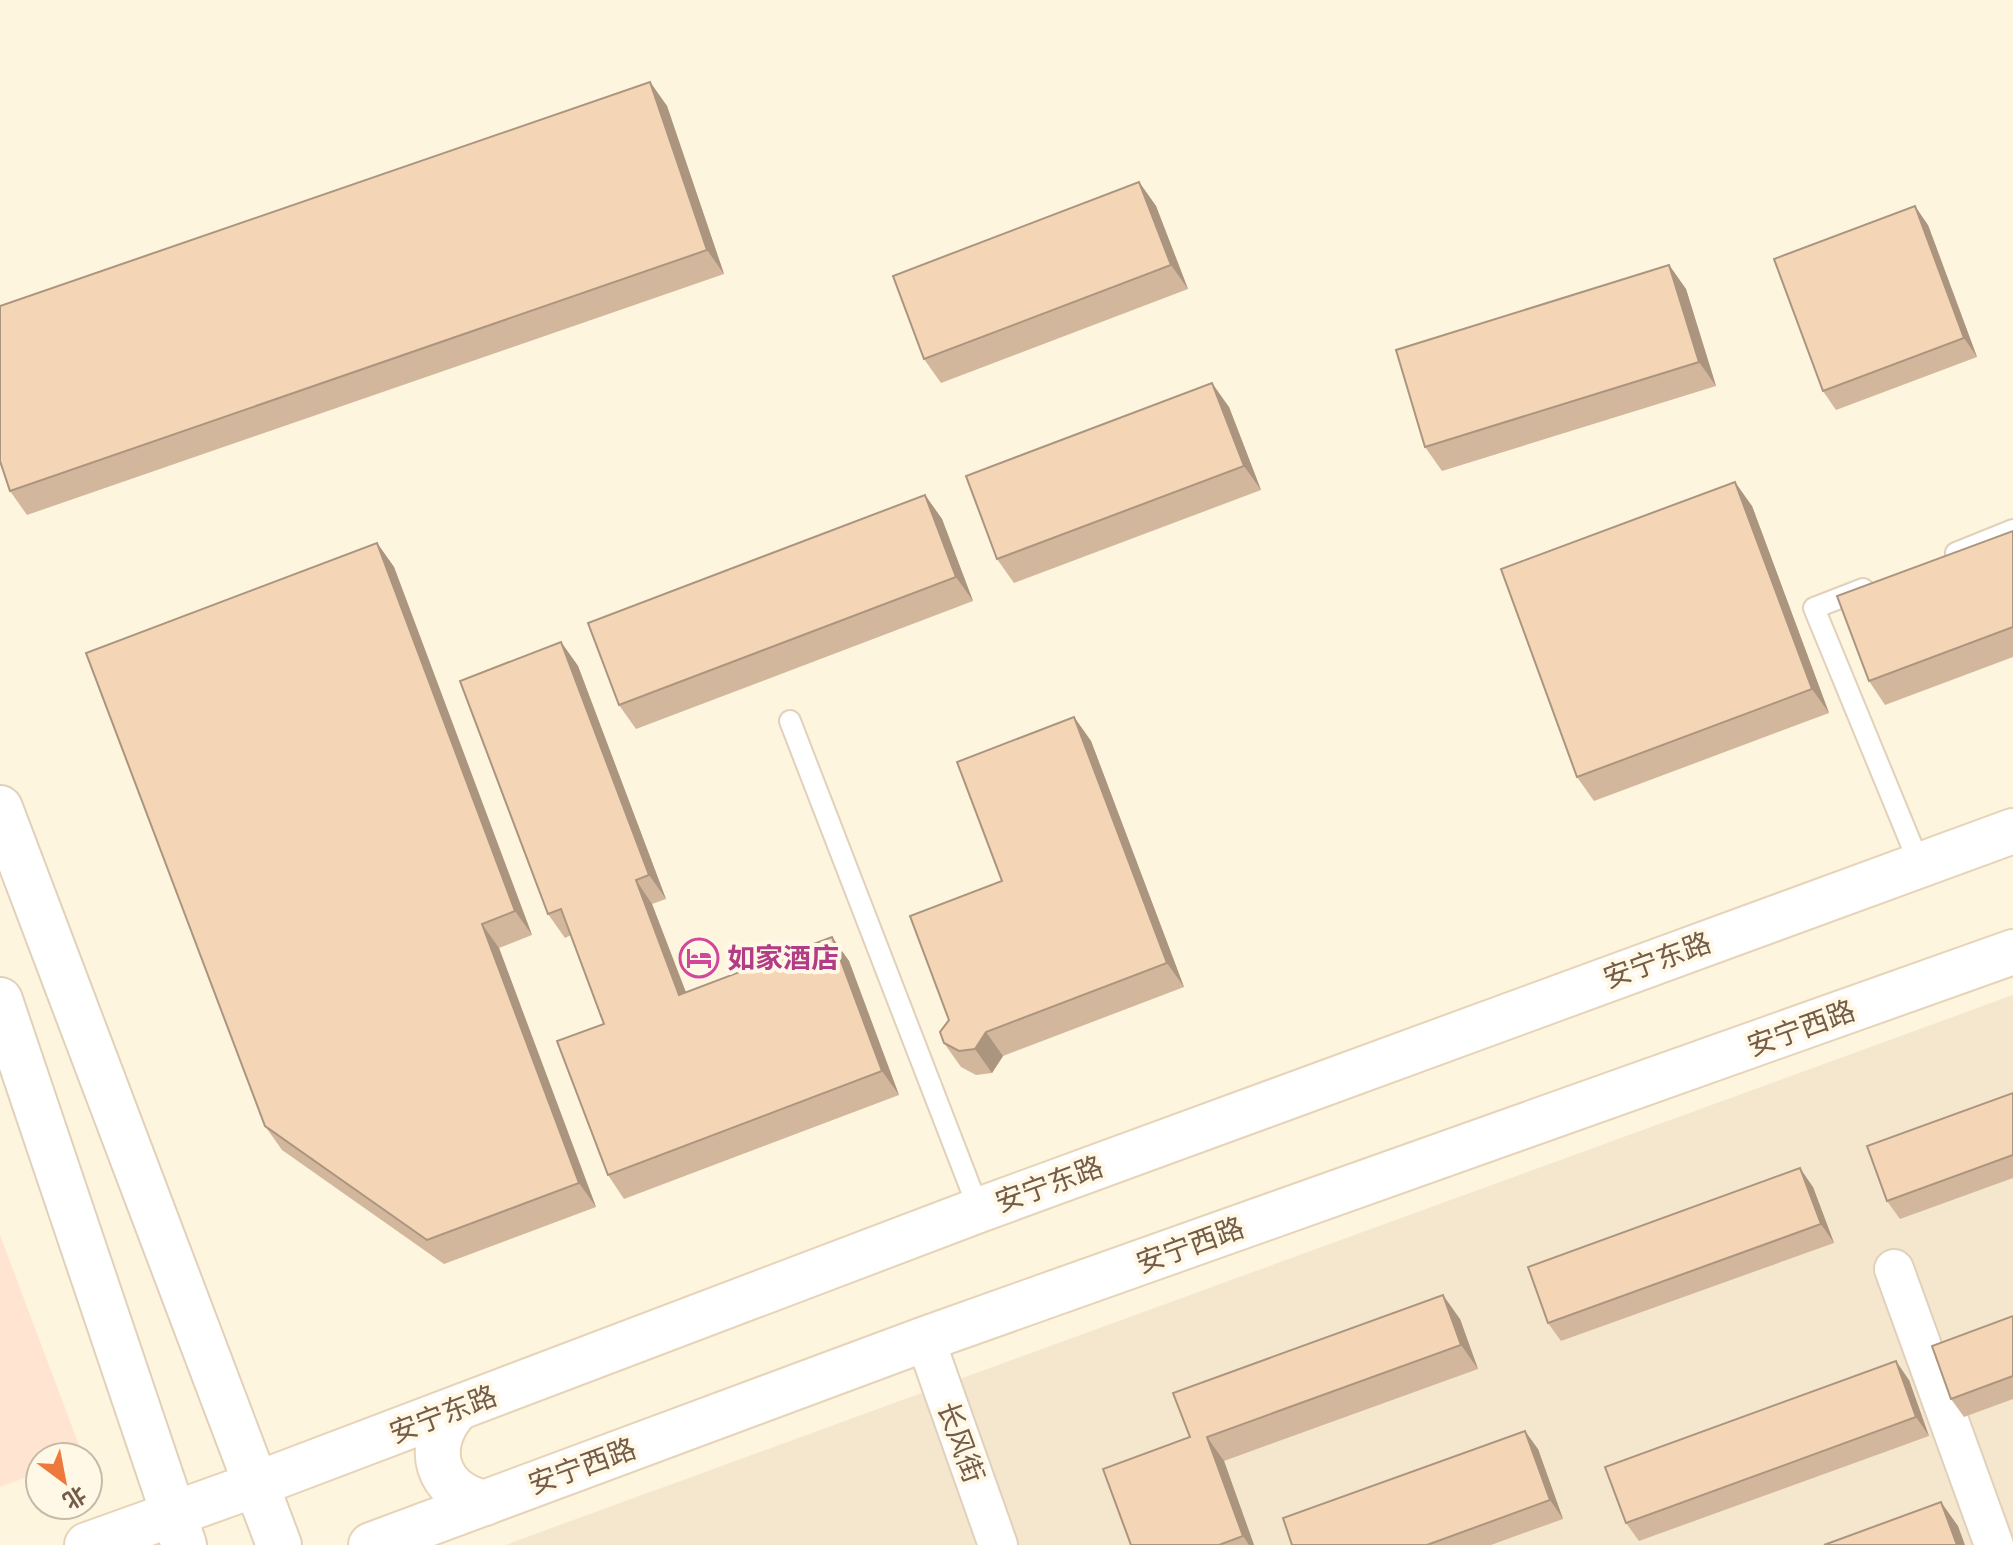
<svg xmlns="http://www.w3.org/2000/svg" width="2013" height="1545" viewBox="0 0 2013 1545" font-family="'PT Sans Narrow','Noto Sans SC',sans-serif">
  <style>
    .residential { fill: #f5e7cd }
    .commercial { fill: #fee4d1 }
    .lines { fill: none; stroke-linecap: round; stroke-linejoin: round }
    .service-casing { stroke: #e1d1ba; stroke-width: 24 }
    .minor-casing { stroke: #e1d1ba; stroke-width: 42 }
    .tertiary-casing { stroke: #e1d1ba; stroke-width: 48 }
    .secondary-casing { stroke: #e7d3b8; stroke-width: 48 }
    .service { stroke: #fff; stroke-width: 20 }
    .minor { stroke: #fff; stroke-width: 38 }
    .tertiary { stroke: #fff; stroke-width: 44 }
    .secondary { stroke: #fff; stroke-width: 44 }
    .wall { fill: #d2b79c }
    .shaded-wall { fill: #ab957f }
    .building { fill: #f4d5b5; stroke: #ab957f; stroke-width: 2 }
    .labels { text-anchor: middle; stroke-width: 8; stroke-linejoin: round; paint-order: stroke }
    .hotel-label { font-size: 28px; font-weight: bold; fill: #b23c85; stroke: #fff8e6; text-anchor: start }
    .street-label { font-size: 28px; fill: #745c46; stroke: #fff8e6 }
  </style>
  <rect width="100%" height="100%" fill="#fdf5de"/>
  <path class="residential" d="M2013,995V1545H505L1009,1361Z"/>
  <path class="commercial" d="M0,1235L83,1456L40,1457V1472L0,1487Z"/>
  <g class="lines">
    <g class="service-casing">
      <g id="service">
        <path d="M1956,553L2013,530"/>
        <path d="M1863,589L1814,608L1919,863"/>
        <path d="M790,721L979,1210"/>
      </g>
    </g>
    <g class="minor-casing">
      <g id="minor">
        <path d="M1894,1269L1994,1545"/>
        <path d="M925,1339L998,1545"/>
      </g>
    </g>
    <g class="tertiary-casing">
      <g id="tertiary">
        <path d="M0,808L279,1545"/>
        <path d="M0,1000L184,1545"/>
      </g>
    </g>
    <g class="secondary-casing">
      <g id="secondary">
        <path d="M457,1409C423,1445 435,1492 485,1503"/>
        <path d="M87,1545L257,1484L979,1210L2013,831"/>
        <path d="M371,1545L925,1339L2013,952"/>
      </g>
    </g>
    <use href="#service" class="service"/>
    <use href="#minor" class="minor"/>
    <use href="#tertiary" class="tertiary"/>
    <use href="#secondary" class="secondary"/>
  </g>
  <g class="wall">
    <path d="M650,82L667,106L724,274L27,515L10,491Z"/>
    <path d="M1139,182L1156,206L1188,289L941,383L924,359Z"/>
    <path d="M1928,225L1977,357L1836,410L1823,391Z"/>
    <path d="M1669,265L1686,289L1716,386L1442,471L1425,447Z"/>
    <path d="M1229,407L1261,490L1014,583L997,559Z"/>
    <path d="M925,495L942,519L973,601L636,729L619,705Z"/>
    <path d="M1752,506L1829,713L1594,801L1577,777Z"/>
    <path d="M2013,531V657L1885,705L1869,681Z"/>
    <path d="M377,543L394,567L532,935L499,948L596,1207L444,1264L282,1150L265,1126Z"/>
    <path d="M561,642L578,666L666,899L652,904L686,992L832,937L849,961L899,1095L624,1199L608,1175L604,1024L571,935L565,938L548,914Z"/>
    <path d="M1074,717L1091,741L1184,987L1003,1056L992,1073L976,1075L961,1067L944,1043L949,1020L1002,881Z"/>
    <path d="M2013,1093V1178L1900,1219L1887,1201Z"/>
    <path d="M1813,1187L1834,1243L1561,1341L1548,1323Z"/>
    <path d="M2013,1316V1399L1964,1417L1951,1399Z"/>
    <path d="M1460,1319L1478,1369L1224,1461L1254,1545H1131L1190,1437Z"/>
    <path d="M1909,1380L1929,1436L1639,1541L1626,1523Z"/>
    <path d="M1538,1449L1563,1519L1491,1545H1292Z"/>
  </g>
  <g class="shaded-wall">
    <path d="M650,82L667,106L724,274L707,250Z"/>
    <path d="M1139,182L1156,206L1188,289L1171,265Z"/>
    <path d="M1915,206L1928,225L1977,357L1964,338Z"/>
    <path d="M1669,265L1686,289L1716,386L1699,362Z"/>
    <path d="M1212,383L1229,407L1261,490L1244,466Z"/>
    <path d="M1735,482L1752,506L1829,713L1812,689Z"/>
    <path d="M925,495L942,519L973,601L956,577Z"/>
    <path d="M377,543L394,567L532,935L515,911Z"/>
    <path d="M561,642L578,666L666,899L649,875Z"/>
    <path d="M1074,717L1091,741L1184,987L1167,963Z"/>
    <path d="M636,880L652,904L696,1019L679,995Z"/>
    <path d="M482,924L499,948L596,1207L579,1183Z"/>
    <path d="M832,937L849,961L899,1095L882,1071Z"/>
    <path d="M986,1032L1003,1056L992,1073L975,1049Z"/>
    <path d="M1800,1168L1813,1187L1834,1243L1821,1224Z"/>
    <path d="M1443,1295L1460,1319L1478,1369L1461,1345Z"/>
    <path d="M1896,1361L1909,1380L1929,1436L1916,1417Z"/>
    <path d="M1525,1431L1538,1449L1563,1519L1550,1500Z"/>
    <path d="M1207,1437L1224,1461L1254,1545H1249L1243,1536Z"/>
    <path d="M1941,1502L1958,1526L1965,1545H1957Z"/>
  </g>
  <g class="building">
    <path d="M650,82L707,250L10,491L0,461V306Z"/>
    <path d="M1139,182L1171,265L924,359L893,276Z"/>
    <path d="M1915,206L1964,338L1823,391L1774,259Z"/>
    <path d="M1669,265L1699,362L1425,447L1396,350Z"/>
    <path d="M1212,383L1244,466L997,559L966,476Z"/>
    <path d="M1735,482L1812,689L1577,777L1501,569Z"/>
    <path d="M925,495L956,577L619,705L588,623Z"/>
    <path d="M2013,531V627L1869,681L1837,596Z"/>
    <path d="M377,543L515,911L482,924L579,1183L427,1240L265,1126L86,653Z"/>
    <path d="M561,642L649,875L636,880L679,995L832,937L882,1071L608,1175L557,1041L604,1024L561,909L548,914L460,681Z"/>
    <path d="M1074,717L1167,963L986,1032L975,1049L959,1051L944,1043L940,1032L949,1020L910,916L1002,881L957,762Z"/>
    <path d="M2013,1093V1155L1887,1201L1867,1146Z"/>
    <path d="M1800,1168L1821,1224L1548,1323L1528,1267Z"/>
    <path d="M1443,1295L1461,1345L1207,1437L1243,1536L1219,1545H1131L1103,1469L1190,1437L1173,1393Z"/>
    <path d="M2013,1316V1376L1951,1399L1932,1346Z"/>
    <path d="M1896,1361L1916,1417L1626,1523L1605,1467Z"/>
    <path d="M1525,1431L1550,1500L1427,1545H1292L1283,1518Z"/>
    <path d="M1941,1502L1957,1545H1824Z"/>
  </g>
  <defs>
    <g id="hotel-ring" transform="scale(2)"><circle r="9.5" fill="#fff8e6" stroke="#d1479c" stroke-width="1.5"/><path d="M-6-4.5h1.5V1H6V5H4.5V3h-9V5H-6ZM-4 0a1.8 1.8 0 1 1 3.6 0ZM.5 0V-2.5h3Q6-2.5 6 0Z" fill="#d1479c"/></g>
  </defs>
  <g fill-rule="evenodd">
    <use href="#hotel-ring" x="699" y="958"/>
  </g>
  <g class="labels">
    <g class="hotel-label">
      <text x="727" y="968">如家酒店</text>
    </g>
    <g class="street-label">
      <text transform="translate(1657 960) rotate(-20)" y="10">安宁东路</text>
      <text transform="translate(1801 1028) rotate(-20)" y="10">安宁西路</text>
      <text transform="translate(1049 1184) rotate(-20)" y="10">安宁东路</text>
      <text transform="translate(1190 1245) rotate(-20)" y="10">安宁西路</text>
      <text transform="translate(443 1414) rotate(-21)" y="10">安宁东路</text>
      <text transform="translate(961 1442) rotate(70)" y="10">长风街</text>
      <text transform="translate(582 1466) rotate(-20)" y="10">安宁西路</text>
    </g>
  </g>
  <g transform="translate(64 1481) rotate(148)"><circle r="38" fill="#fff8e6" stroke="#c7baa6" stroke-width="2"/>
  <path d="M0-6L14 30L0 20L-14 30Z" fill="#ee793d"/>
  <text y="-12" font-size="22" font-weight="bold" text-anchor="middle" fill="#745c46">北</text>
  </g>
</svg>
